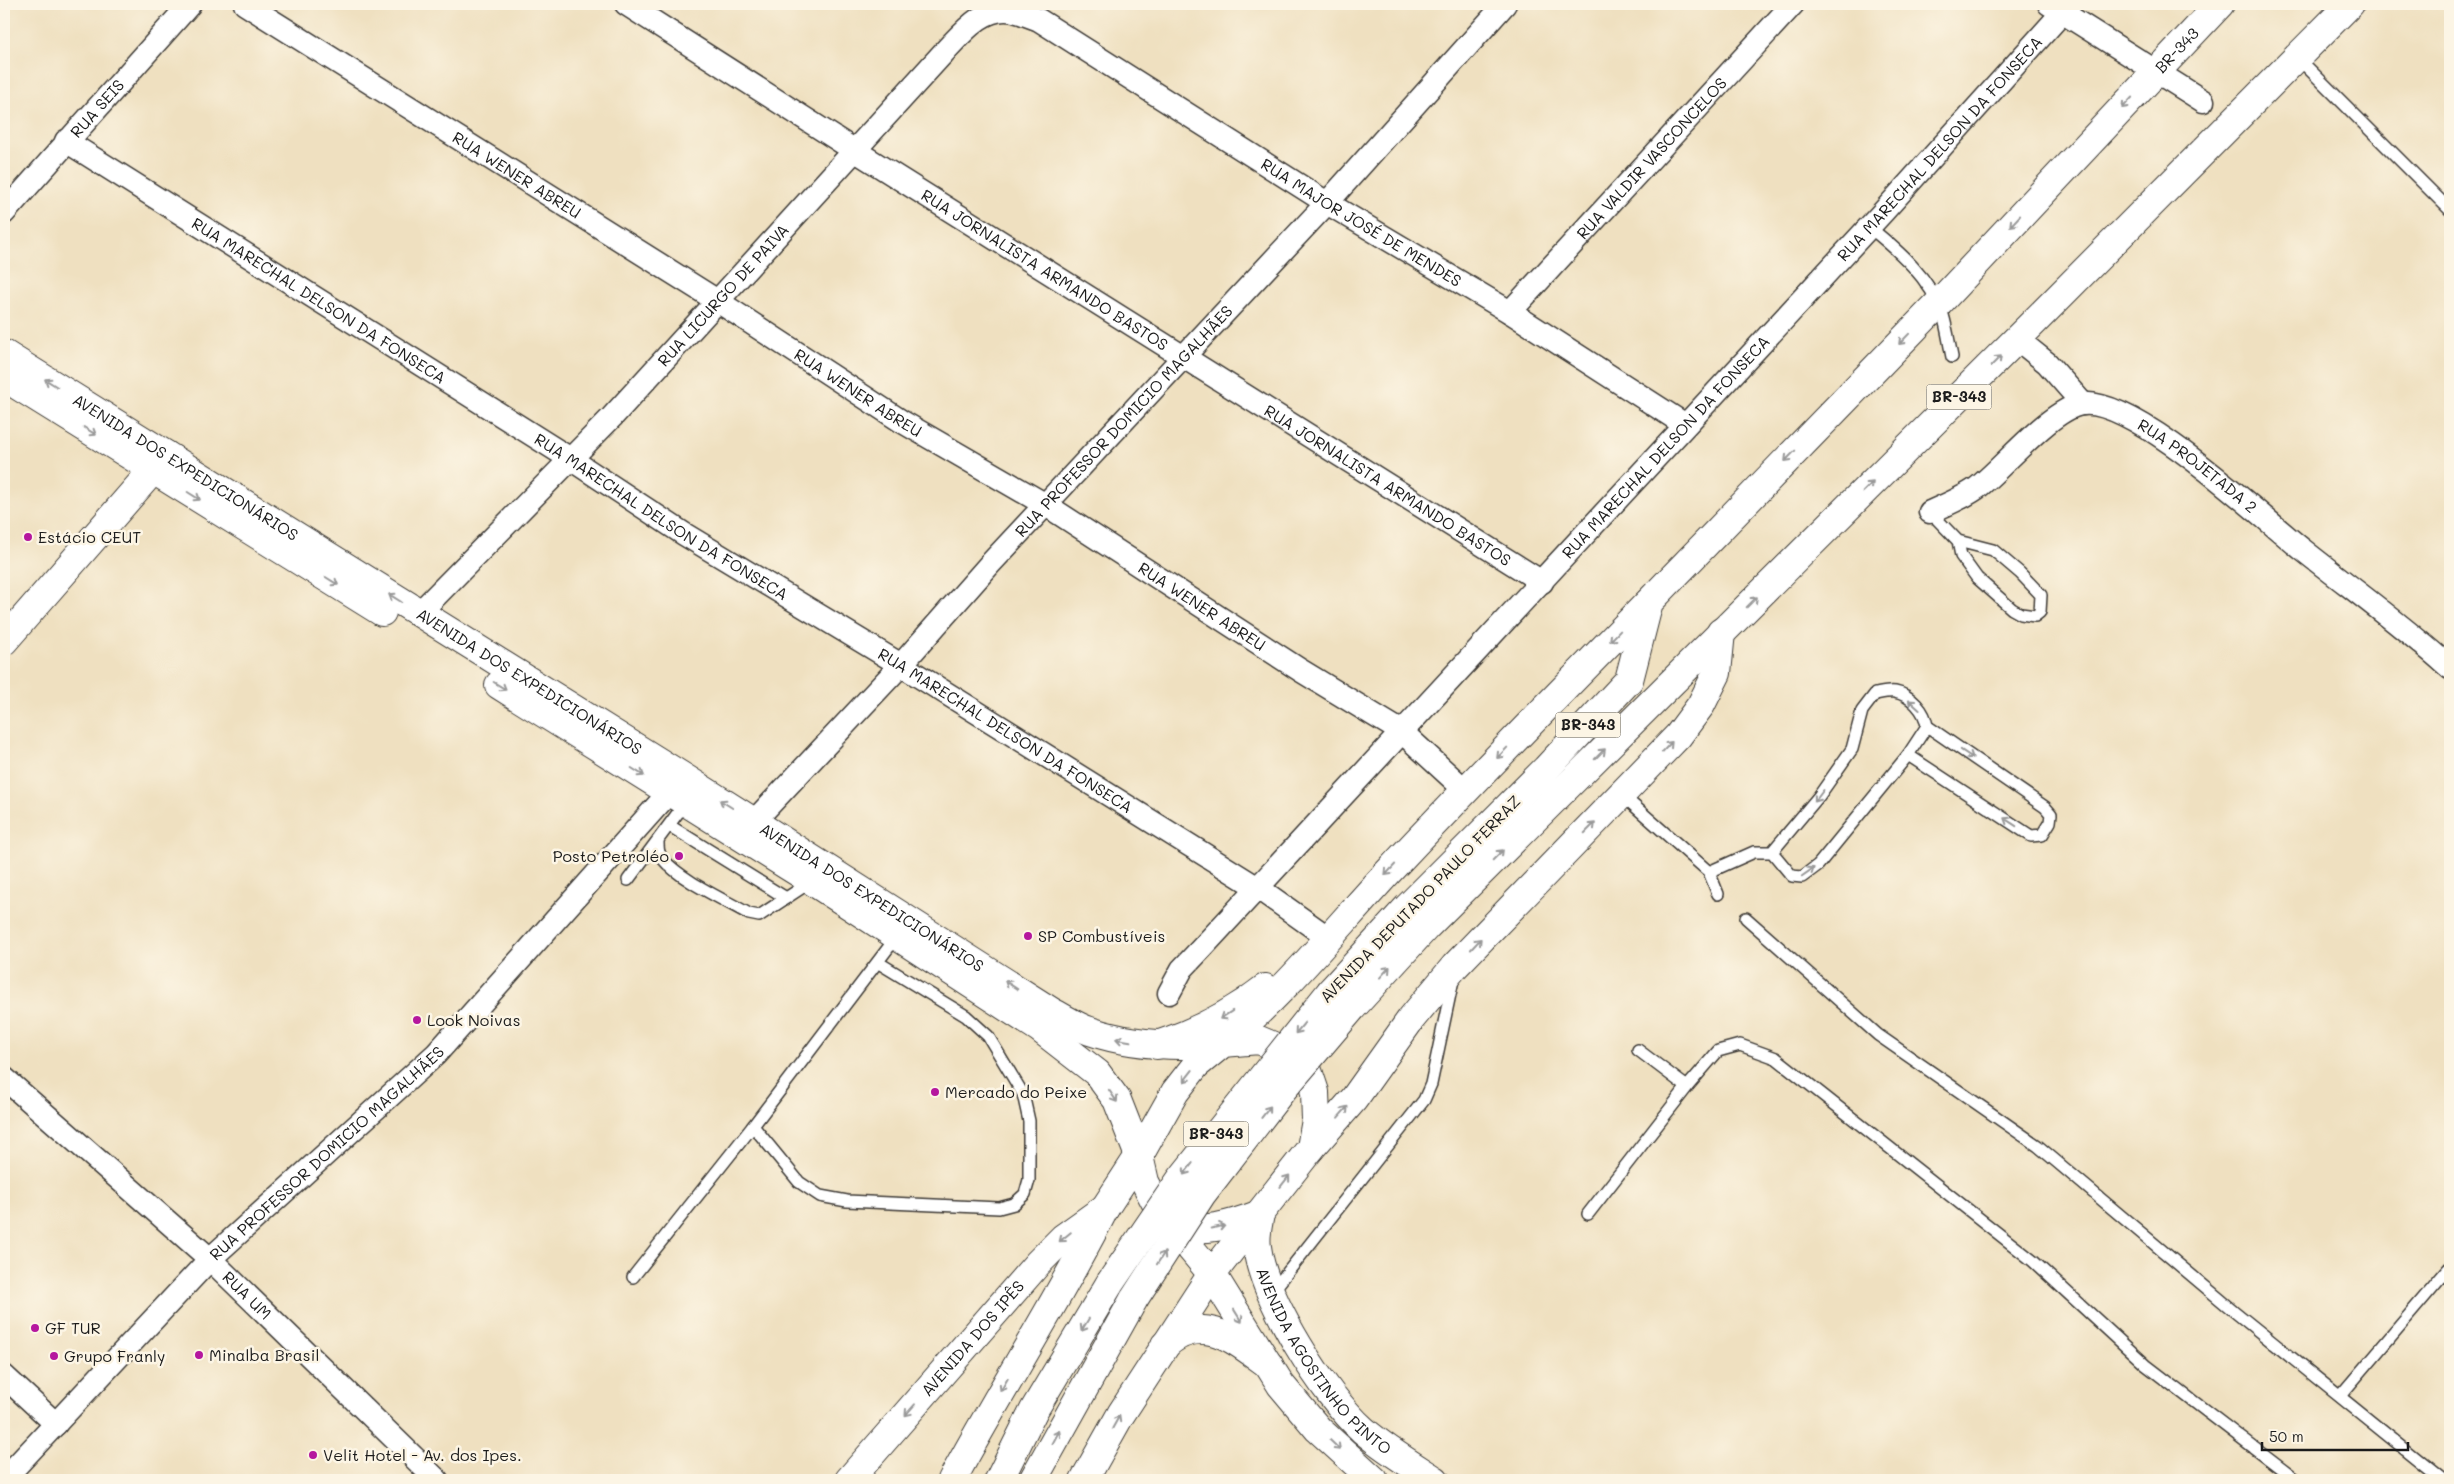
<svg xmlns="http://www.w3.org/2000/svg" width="2454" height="1484" viewBox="0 0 2454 1484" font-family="Mali,sans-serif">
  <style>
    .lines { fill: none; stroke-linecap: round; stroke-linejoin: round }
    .service-casing { stroke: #3c3935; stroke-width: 14 }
    .minor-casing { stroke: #3c3935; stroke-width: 25 }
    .tertiary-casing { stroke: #3c3935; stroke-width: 30 }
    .secondary-casing { stroke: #3c3935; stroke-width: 30 }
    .primary-casing { stroke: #3c3935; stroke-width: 30 }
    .trunk-casing { stroke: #3c3935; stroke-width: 30 }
    .service { stroke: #fff; stroke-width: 11 }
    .minor { stroke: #fff; stroke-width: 22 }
    .tertiary { stroke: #fff; stroke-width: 28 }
    .secondary { stroke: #fff; stroke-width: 28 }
    .primary { stroke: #fff; stroke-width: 28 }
    .trunk { stroke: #fff; stroke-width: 28 }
    .trunk-bridge-casing { stroke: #3c3935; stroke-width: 30; stroke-linecap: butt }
    .trunk-bridge { stroke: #fff; stroke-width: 28 }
    .oneway { stroke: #999 }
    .poi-dot { fill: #b5179e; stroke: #fcf5e5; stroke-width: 2 }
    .labels { text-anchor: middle; stroke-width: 5; stroke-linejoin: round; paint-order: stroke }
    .shield { fill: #fcf5e5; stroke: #5f5d58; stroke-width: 1 }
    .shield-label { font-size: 15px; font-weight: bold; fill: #1c1c1c }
    .street-label { font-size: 16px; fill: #1c1c1c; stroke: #fcf5e5 }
    .poi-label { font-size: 16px; fill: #1c1c1c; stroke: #fcf5e5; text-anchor: start }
  </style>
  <rect width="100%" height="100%" fill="#fcf5e5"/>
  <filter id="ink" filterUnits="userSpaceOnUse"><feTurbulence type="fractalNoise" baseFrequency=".02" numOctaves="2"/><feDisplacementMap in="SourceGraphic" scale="10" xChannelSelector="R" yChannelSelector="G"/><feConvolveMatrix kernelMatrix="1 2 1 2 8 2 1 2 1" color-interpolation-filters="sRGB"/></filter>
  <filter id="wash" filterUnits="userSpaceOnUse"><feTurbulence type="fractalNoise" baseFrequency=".0096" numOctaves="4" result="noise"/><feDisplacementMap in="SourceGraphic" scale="20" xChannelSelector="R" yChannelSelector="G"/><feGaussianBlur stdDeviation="1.12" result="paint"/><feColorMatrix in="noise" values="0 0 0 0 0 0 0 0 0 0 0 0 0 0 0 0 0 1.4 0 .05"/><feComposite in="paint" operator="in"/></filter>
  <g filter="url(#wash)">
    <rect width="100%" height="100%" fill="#efe0c0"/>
  </g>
  <g filter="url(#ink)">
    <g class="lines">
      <g class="service-casing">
        <g id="service">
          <path d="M2297,57L2450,210"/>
          <path d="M1869,227C1899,251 1930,278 1943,315C1947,328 1949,343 1952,357"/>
          <path d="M1930,512L1958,541L1993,550L2020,573L2041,595L2040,612L2035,616L2021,614L2012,609L1977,578L1961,556L1958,541"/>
          <path d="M1908,755L2031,836L2042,835L2050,822L2051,814L2045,807L1927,726"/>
          <path d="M1622,795L1709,872L1718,894"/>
          <path d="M670,826L786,898"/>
          <path d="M658,841C658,848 658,854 663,859C680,880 725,900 749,914L759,916L812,881"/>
          <path d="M1709,872L1754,852H1772L1792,876L1802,877L1818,865L1908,755L1927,726C1925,711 1911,695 1895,692C1889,691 1881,693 1875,694L1862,711L1852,749L1819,796L1772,852"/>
          <path d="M628,880L686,802"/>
          <path d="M1746,918L1878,1035L2038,1146L2235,1312L2443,1480"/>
          <path d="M1638,1050L1687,1087"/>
          <path d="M753,1126L799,1182L820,1196L847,1201L999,1208L1014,1204L1025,1194L1029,1180V1121L1023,1094L988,1036L966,1016L879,963"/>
          <path d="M1588,1214L1687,1087L1718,1051L1740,1045L1776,1058L2033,1261L2146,1365L2296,1480"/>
          <path d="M633,1277L753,1126L898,935"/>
          <path d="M1272,1292L1424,1100L1431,1084L1453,980"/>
          <path d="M2340,1396L2450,1267"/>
        </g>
      </g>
      <g class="minor-casing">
        <g id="minor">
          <path id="s1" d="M245,4L716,300L901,421L1046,505L1300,670L1402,732L1465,790"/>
          <path id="s2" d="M626,4L854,150L1542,582"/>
          <path d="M2049,4L2203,101"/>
          <path id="s3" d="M66,141L569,458L684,534L901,665L1258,888L1327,937"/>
          <path id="s4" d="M4,213L190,4"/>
          <path id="s5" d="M1510,312L1793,4"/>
          <path d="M2017,339L2047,363L2083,404"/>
          <path id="s6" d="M1930,512C1946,505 1963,498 1977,488C2004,467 2051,409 2082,404C2134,397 2260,516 2303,550C2352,589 2404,626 2450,668"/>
          <path id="s7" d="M419,613L612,417L946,50C963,32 985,4 1014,11C1022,13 1031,17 1039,20L1327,203L1510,312L1684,424"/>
          <path id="s8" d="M743,833L901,665L990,564L1327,203L1505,4"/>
          <path id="s9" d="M1169,993L1182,969L1201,949L1883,212L2070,4"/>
          <path id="s10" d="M4,1078L210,1259L437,1480"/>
          <path d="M4,1376L56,1424"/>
          <path id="s11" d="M4,1479L210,1259L436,1054L681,779"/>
        </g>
      </g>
      <g class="tertiary-casing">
        <path id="tertiary" d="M4,641L166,455"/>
      </g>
      <g class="secondary-casing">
        <g id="secondary">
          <path id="s12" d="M4,354L683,777L1052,1012C1064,1018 1077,1027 1090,1031C1133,1046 1178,1047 1223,1043"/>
          <path d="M4,377L382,612"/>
          <path d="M499,685L812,881L1039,1028L1097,1073L1117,1100L1139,1156"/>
        </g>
      </g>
      <g class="primary-casing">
        <g id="primary">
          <path d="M1139,1156L1145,1182L1161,1213L1212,1274L1281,1385L1318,1429L1374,1480"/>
          <path id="s13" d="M1260,1214C1258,1225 1255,1236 1257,1247C1264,1300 1324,1395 1363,1430C1385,1449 1410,1464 1435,1480"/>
          <path d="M1174,1226C1205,1233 1231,1225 1260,1214"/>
          <path id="s14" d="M849,1480L1038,1263L1063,1238L1105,1208L1139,1156L1175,1092L1196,1065L1223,1043L1259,1040L1290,1053L1307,1068L1315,1092L1316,1120L1311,1148L1212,1274"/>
        </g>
      </g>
      <g class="trunk-casing">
        <g id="trunk">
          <path id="s15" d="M1331,991L1408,907L1546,769L1629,680L1649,602L1938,304L2220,4"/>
          <path d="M1352,1008L1427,926L2033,323L2350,4"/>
          <path d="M1223,1043C1285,993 1337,927 1391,869C1475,779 1562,691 1648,603"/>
          <path d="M1157,1045C1197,1032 1232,1014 1265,988"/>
          <path d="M1311,1148L1354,1099L1411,1019L1455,966L1678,736L1701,705L1717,673L1721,632"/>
          <path d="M1165,1345C1203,1311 1236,1341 1269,1365"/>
          <path d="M952,1480C1001,1389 1058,1301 1105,1208"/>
          <path d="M999,1480L1034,1410L1110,1283"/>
          <path d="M1033,1480L1134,1299"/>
          <path d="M1084,1480L1121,1414L1212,1274"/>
        </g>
      </g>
      <use href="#service" class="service"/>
      <use href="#minor" class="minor"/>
      <use href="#tertiary" class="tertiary"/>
      <use href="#secondary" class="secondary"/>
      <use href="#primary" class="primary"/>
      <use href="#trunk" class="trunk"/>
      <g class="trunk-bridge-casing">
        <g id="trunk-bridge">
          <path d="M1110,1283L1181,1179L1331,991"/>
          <path d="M1134,1299L1202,1194L1283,1089L1352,1008"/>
        </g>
      </g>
      <use href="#trunk-bridge" class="trunk-bridge"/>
    </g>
    <defs><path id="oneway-shaft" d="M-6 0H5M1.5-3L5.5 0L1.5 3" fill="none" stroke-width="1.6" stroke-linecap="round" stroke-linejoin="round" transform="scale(1.25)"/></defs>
    <g class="oneway">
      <use href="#oneway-shaft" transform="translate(2127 103) rotate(133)"/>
      <use href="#oneway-shaft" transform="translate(2015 221) rotate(133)"/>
      <use href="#oneway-shaft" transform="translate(1904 339) rotate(134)"/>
      <use href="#oneway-shaft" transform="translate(1996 361) rotate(-45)"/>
      <use href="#oneway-shaft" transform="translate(51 383) rotate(-148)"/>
      <use href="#oneway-shaft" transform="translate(90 431) rotate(32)"/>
      <use href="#oneway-shaft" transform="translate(1790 456) rotate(134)"/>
      <use href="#oneway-shaft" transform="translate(1868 487) rotate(-45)"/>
      <use href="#oneway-shaft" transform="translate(194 496) rotate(32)"/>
      <use href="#oneway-shaft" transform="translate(332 581) rotate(32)"/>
      <use href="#oneway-shaft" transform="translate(395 598) rotate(-148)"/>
      <use href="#oneway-shaft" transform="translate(1752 602) rotate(-45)"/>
      <use href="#oneway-shaft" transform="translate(1615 636) rotate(134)"/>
      <use href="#oneway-shaft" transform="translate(500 686) rotate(32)"/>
      <use href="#oneway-shaft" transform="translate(1914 705) rotate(-138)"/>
      <use href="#oneway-shaft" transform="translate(1667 747) rotate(-47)"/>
      <use href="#oneway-shaft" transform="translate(1502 753) rotate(134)"/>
      <use href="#oneway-shaft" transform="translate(1600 754) rotate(-45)"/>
      <use href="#oneway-shaft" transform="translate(1967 754) rotate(34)"/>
      <use href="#oneway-shaft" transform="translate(638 772) rotate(32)"/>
      <use href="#oneway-shaft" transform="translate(1819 796) rotate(127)"/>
      <use href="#oneway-shaft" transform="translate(726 804) rotate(-148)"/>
      <use href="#oneway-shaft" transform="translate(2010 822) rotate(-147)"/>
      <use href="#oneway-shaft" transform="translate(1590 828) rotate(-45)"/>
      <use href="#oneway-shaft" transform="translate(1498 855) rotate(-45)"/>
      <use href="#oneway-shaft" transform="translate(1390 870) rotate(133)"/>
      <use href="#oneway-shaft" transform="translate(1808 872) rotate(-35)"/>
      <use href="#oneway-shaft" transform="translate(1476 944) rotate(-47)"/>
      <use href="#oneway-shaft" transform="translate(1385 972) rotate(-48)"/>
      <use href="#oneway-shaft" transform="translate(1011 985) rotate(-147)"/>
      <use href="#oneway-shaft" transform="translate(1226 1015) rotate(147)"/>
      <use href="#oneway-shaft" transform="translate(1300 1028) rotate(130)"/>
      <use href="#oneway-shaft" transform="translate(1123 1040) rotate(-170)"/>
      <use href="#oneway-shaft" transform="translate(1188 1076) rotate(128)"/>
      <use href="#oneway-shaft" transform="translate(1113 1096) rotate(56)"/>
      <use href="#oneway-shaft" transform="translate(1266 1112) rotate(-52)"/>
      <use href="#oneway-shaft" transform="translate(1343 1112) rotate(-49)"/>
      <use href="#oneway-shaft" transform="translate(1188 1169) rotate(128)"/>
      <use href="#oneway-shaft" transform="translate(1285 1181) rotate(-52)"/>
      <use href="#oneway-shaft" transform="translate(1218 1227) rotate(-12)"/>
      <use href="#oneway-shaft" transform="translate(1065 1237) rotate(141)"/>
      <use href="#oneway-shaft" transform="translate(1161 1258) rotate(-57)"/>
      <use href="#oneway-shaft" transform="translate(1238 1316) rotate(58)"/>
      <use href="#oneway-shaft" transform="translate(1085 1325) rotate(121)"/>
      <use href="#oneway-shaft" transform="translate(1004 1385) rotate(120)"/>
      <use href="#oneway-shaft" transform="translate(910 1410) rotate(131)"/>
      <use href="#oneway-shaft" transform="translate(1116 1422) rotate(-61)"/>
      <use href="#oneway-shaft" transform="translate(1056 1437) rotate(-62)"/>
      <use href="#oneway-shaft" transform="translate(1335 1445) rotate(44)"/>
    </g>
  </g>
  <g class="poi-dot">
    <circle cx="28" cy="537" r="5"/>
    <circle cx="679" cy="856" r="5"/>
    <circle cx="1028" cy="936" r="5"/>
    <circle cx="417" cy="1020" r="5"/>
    <circle cx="935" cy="1092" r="5"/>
    <circle cx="35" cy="1328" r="5"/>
    <circle cx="199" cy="1355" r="5"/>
    <circle cx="54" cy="1356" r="5"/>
    <circle cx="313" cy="1455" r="5"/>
  </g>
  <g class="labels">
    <g class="shield">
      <rect x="1926.5" y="384.5" width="65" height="25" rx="4"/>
      <rect x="1555.5" y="712.5" width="65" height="25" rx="4"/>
      <rect x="1183.5" y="1121.5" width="65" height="25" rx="4"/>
    </g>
    <g class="shield-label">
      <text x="1959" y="402">BR-343</text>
      <text x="1588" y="730">BR-343</text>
      <text x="1216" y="1139">BR-343</text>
    </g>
    <g class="street-label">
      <text dy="6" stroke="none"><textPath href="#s15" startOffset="1275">BR-343</textPath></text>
      <text dy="6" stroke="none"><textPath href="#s4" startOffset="140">RUA SEIS</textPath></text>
      <text dy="6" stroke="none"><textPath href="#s9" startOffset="1144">RUA MARECHAL DELSON DA FONSECA</textPath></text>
      <text dy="6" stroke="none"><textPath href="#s5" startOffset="209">RUA VALDIR VASCONCELOS</textPath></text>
      <text dy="6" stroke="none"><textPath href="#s1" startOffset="321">RUA WENER ABREU</textPath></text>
      <text dy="6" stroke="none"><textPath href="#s7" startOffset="1261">RUA MAJOR JOSÉ DE MENDES</textPath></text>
      <text dy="6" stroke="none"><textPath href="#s2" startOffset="496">RUA JORNALISTA ARMANDO BASTOS</textPath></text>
      <text dy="6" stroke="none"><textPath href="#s7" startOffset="440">RUA LICURGO DE PAIVA</textPath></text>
      <text dy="6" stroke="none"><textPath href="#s3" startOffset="299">RUA MARECHAL DELSON DA FONSECA</textPath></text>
      <text dy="6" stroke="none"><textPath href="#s1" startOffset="726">RUA WENER ABREU</textPath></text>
      <text dy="6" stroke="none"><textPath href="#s8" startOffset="561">RUA PROFESSOR DOMICIO MAGALHÃES</textPath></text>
      <text dy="6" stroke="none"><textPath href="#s9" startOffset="739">RUA MARECHAL DELSON DA FONSECA</textPath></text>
      <text dy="6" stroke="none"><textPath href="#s12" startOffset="214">AVENIDA DOS EXPEDICIONÁRIOS</textPath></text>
      <text dy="6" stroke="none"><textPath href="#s6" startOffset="322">RUA PROJETADA 2</textPath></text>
      <text dy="6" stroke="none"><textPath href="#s2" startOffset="901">RUA JORNALISTA ARMANDO BASTOS</textPath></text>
      <text dy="6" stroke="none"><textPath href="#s3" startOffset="704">RUA MARECHAL DELSON DA FONSECA</textPath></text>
      <text dy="6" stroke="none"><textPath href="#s1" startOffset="1131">RUA WENER ABREU</textPath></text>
      <text dy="6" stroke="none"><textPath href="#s12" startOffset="619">AVENIDA DOS EXPEDICIONÁRIOS</textPath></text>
      <text dy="6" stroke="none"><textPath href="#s3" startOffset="1109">RUA MARECHAL DELSON DA FONSECA</textPath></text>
      <text dy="6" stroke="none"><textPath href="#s12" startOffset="1024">AVENIDA DOS EXPEDICIONÁRIOS</textPath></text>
      <text transform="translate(1420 899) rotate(-46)" y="6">AVENIDA DEPUTADO PAULO FERRAZ</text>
      <text dy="6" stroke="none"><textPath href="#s11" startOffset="459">RUA PROFESSOR DOMICIO MAGALHÃES</textPath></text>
      <text dy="6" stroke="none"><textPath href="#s10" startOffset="326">RUA UM</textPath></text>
      <text dy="6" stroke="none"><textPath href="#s14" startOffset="188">AVENIDA DOS IPÊS</textPath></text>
      <text dy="6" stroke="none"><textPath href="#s13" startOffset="168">AVENIDA AGOSTINHO PINTO</textPath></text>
    </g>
    <g class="poi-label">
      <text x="38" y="543">Estácio CEUT</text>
      <text x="669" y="862" text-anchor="end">Posto Petroléo</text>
      <text x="1038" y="942">SP Combustíveis</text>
      <text x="427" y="1026">Look Noivas</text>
      <text x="945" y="1098">Mercado do Peixe</text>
      <text x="45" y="1334">GF TUR</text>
      <text x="209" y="1361">Minalba Brasil</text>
      <text x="64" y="1362">Grupo Franly</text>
      <text x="323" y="1461">Velit Hotel - Av. dos Ipes.</text>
    </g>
  </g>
  <rect width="2454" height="1484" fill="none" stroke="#fcf5e5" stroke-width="20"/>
  <path d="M2262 1442v8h146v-8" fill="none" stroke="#1c1c1c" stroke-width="2.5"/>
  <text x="2269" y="1442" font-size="15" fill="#1c1c1c" stroke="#fcf5e5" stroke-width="4" paint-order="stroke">50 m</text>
</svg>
